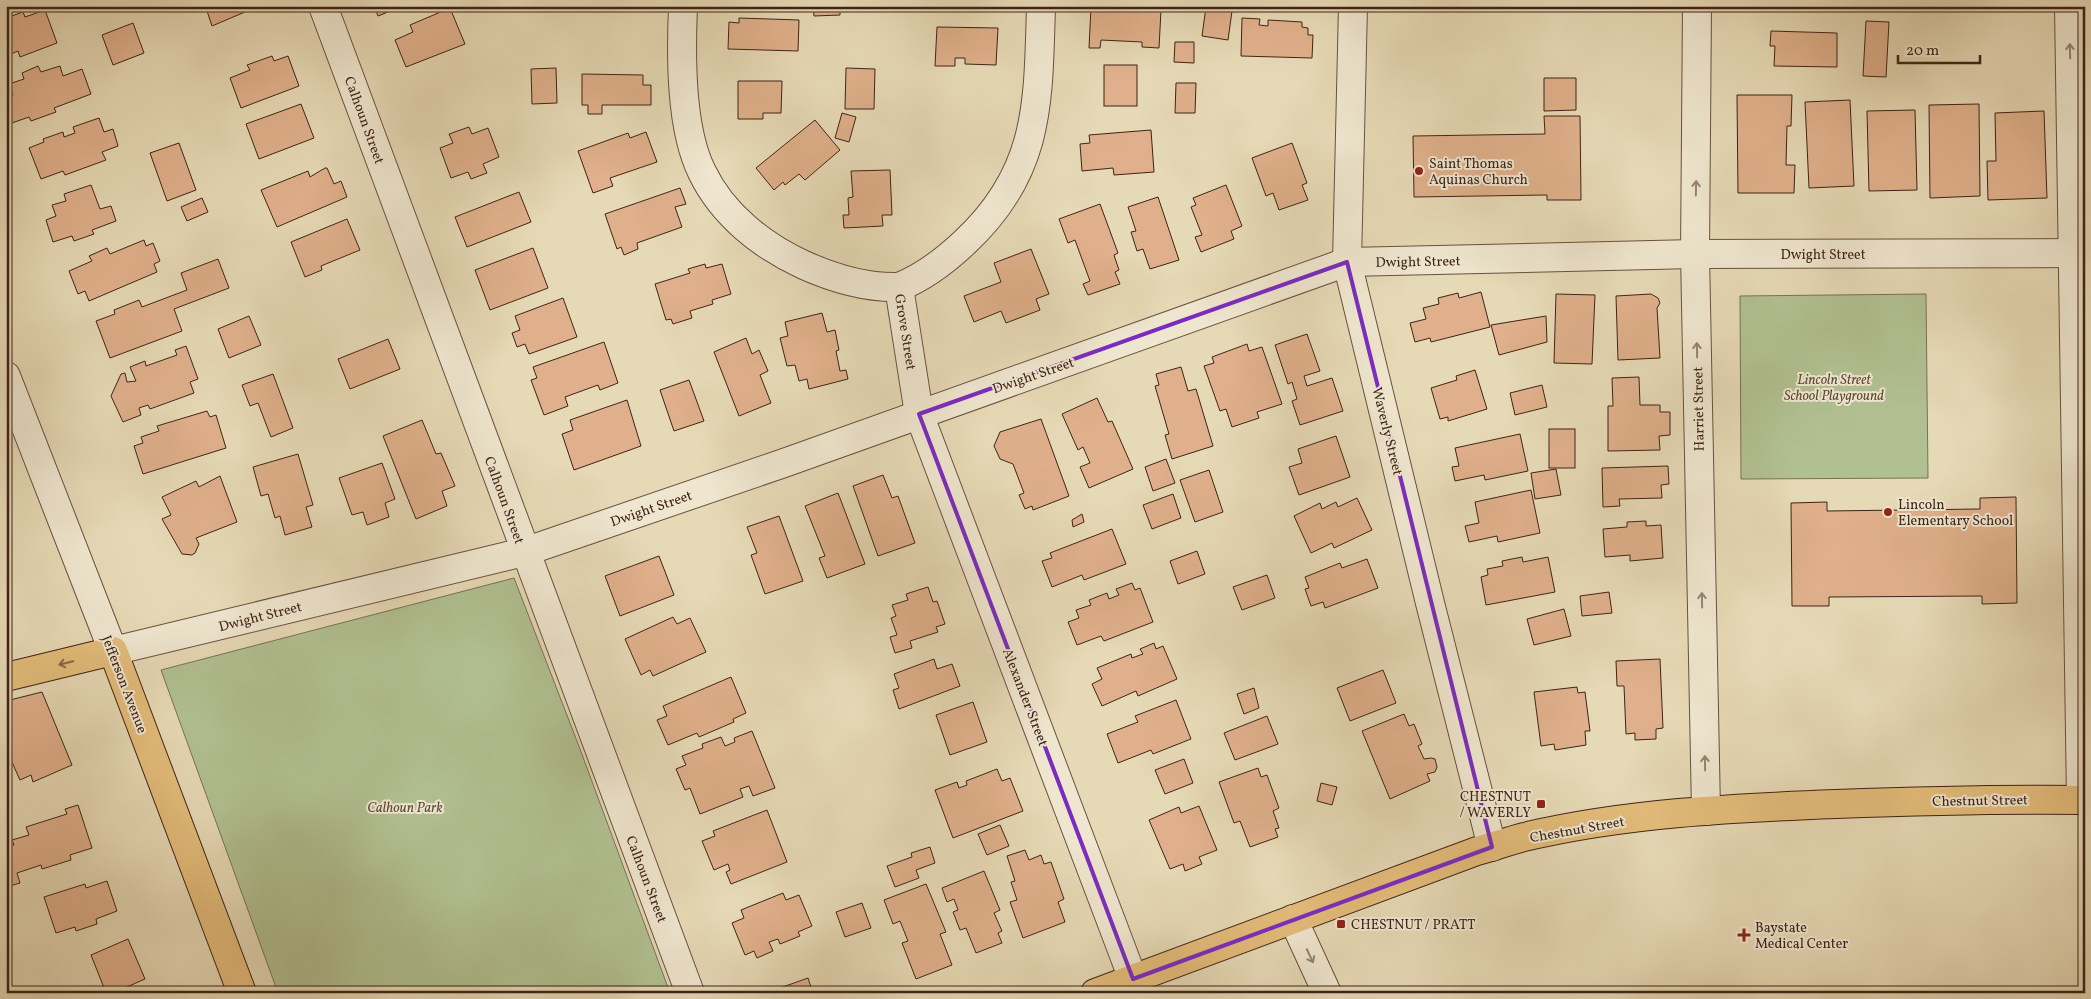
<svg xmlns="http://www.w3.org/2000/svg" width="2091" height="999" viewBox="0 0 2091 999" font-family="Vollkorn,serif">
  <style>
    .green { fill: #b1c091; stroke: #787254 }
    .building { fill: #dfb08b; stroke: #3f2318 }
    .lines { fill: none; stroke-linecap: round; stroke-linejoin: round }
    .minor-casing { stroke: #69503f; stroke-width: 30 }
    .major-casing { stroke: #3f2318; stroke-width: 30 }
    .minor { stroke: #efe6cf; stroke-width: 28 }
    .major { stroke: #e3bc7a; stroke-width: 28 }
    .oneway { stroke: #978474 }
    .oneway2 { stroke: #896844 }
    .marked { fill: none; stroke: #7b2cbf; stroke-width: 4; stroke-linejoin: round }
    .poi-dot { fill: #8f2418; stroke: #efe6cf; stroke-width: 2 }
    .labels { text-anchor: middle; stroke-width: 4; stroke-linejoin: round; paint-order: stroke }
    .street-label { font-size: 14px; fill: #3f2318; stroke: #efe6cf }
    .poi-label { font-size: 14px; fill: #3f2318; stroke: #efe6cf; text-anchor: start }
    .park-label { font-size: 14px; font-style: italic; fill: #5c4a36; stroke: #efe6cf }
  </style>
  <rect width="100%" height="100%" fill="#e6d9b5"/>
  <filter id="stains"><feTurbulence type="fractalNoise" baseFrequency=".004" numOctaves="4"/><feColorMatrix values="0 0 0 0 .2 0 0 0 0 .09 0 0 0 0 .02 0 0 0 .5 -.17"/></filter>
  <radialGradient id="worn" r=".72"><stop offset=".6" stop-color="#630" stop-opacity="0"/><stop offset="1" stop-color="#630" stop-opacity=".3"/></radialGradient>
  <g class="green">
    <path d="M1926,294L1928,478L1741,479L1740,296Z"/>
    <path d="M514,578L580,749L670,993H278L161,670Z"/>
  </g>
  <g class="building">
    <path d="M209,6H259L212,26L206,8Z"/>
    <path d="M374,6H403L378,16Z"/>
    <path d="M813,6H840V15L814,16Z"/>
    <rect x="1768" y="6" width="65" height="3"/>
    <path d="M1091,7L1161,10L1159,48L1142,47V42L1101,40L1100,48H1089Z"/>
    <path d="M1206,7L1232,11L1228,40L1202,36Z"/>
    <path d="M450,8L465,44L406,67L395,40L413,32L410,25Z"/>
    <path d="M45,10L57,43L20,57L18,51L6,56V18L23,12L25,17Z"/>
    <path d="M739,18L799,20L798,51L728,49L729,22L739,23Z"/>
    <path d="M1242,18L1260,19L1259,25L1268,26V20L1302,22V27L1308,28V35H1313L1312,58L1241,56Z"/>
    <path d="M1866,21L1889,22L1886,77L1863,76Z"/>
    <path d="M133,23L144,53L113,65L102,35Z"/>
    <path d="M937,27L998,28L996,65L965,64V58H955V66H935Z"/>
    <path d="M1771,31L1837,33V67L1774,66L1775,46H1770Z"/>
    <path d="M1175,42H1194V63L1174,62Z"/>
    <path d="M272,56L274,61L288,56L299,86L241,108L230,78L250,70L247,65Z"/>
    <rect x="1104" y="65" width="33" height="41"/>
    <path d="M38,66L41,72L60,66L63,76L82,69L91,94L54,108L56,112L31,121L29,117L9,124L6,117V98L13,95L9,84L24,79L22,73Z"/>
    <path d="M556,68L557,103L532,104L531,69Z"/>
    <path d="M846,68L875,69L874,109H845Z"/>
    <path d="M582,74L643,75V85H651V105H602V114H588V105H582Z"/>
    <path d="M1544,78H1576V110L1544,111Z"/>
    <path d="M738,81H782L781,113H763V119H738Z"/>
    <path d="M1176,83H1196L1195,113H1175Z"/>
    <path d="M1737,95H1792L1791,126H1787L1786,165H1795L1794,193H1738Z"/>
    <path d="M1850,100L1854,186L1809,188L1805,102Z"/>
    <path d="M301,104L314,138L259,159L246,124Z"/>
    <path d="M1979,104L1980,196L1930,198L1929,105Z"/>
    <path d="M1915,110L1917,190L1869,191L1867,111Z"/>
    <path d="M2044,111L2047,198L1988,200L1987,161H1996L1995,113Z"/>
    <path d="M842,113L856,117L849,142L835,138Z"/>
    <path d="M1544,116H1580L1581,200H1547V195L1414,197L1413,136L1545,134Z"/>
    <path d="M99,118L104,132L113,129L118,146L102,152L106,160L65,175L63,171L41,179L29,148L44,142L43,139L63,132L64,137L75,133L73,127Z"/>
    <path d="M815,120L840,150L805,180L799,174L785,185L783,182L774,190L756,168Z"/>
    <path d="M469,127L472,134L488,128L499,157L483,164L487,173L471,179L468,172L451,178L440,148L453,143L449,134Z"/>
    <path d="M1151,130L1154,172L1114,175L1113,168L1082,171L1080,144L1090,143L1089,135Z"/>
    <path d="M646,132L657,162L610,178L613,186L593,193L578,151L628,133L630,138Z"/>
    <path d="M179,143L196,190L167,201L150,153Z"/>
    <path d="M1292,143L1307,183L1302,185L1308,200L1279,210L1273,193L1266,196L1252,158Z"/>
    <path d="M325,168H327L334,184L341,181L347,197L277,227L261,190L308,171L310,177Z"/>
    <path d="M890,170L892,215H882L883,226L844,228L843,215H849L848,198L853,197L851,171Z"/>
    <path d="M91,185L100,209L111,206L116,221L92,230L94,234L74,241L72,236L53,242L46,220L56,216L52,205L66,201L64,194Z"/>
    <path d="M1226,185L1242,226L1231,231L1234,239L1201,252L1195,237L1202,235L1191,207L1196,205L1193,198Z"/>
    <path d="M680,188L686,204L675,207L682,227L637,243L638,249L624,255L621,247L617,249L605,214Z"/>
    <path d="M519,192L531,222L467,247L455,217Z"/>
    <path d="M1158,197L1179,260L1150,269L1143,249L1137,251L1131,232L1136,231L1128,207Z"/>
    <path d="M202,198L208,212L187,221L181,207Z"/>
    <path d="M1100,204L1118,253L1114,255L1119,270L1115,272L1120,284L1088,295L1083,284L1090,281L1075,240L1068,243L1059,219Z"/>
    <path d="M347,219L360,250L321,266L322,270L305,277L291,242Z"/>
    <path d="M144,240L146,246L153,243L160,261L154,264L157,272L89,301L85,291L78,294L69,271L92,261L89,256L107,248L110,254Z"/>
    <path d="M533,248L548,288L490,310L475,270Z"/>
    <path d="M1031,249L1049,294L1036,299L1040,310L1006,323L1001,311L974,322L964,296L1001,282L994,263Z"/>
    <path d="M218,259L229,288L174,309L182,331L110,358L96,321L115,314L114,310L139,300L142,307L187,290L181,273Z"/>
    <path d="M705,264L706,268L722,264L731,294L712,300L713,304L690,311L692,318L673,324L671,319L666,320L655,284L690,273L688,269Z"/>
    <path d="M1481,292L1490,327L1431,342L1430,338L1415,342L1410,323L1426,319L1423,308L1439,304L1438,298L1458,293L1459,298Z"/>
    <path d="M1556,294L1595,295L1592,364L1554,363Z"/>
    <path d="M1651,294L1658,298L1660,303L1657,308L1660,358L1618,360L1616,296Z"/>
    <path d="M563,298L577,337L529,354L525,344L517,347L512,333L520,330L515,316Z"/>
    <path d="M822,313L827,332L835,330L839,350L836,351L840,371L846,370L848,379L809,389L807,379L799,381L795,365L787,366L780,338L788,336L785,322Z"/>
    <path d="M249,316L261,345L229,358L218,329Z"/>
    <path d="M1546,316L1547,342L1499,355L1491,325Z"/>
    <path d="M1307,334L1320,371L1304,376L1307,386L1332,378L1343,411L1300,425L1292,401L1297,399L1292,382L1288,384L1275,345Z"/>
    <path d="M746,338L752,354L759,350L768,371L760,375L771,403L739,416L714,352Z"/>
    <path d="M388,339L400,369L350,389L338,359Z"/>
    <path d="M604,342L618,383L600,390L598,385L565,397L568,406L544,415L531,380L537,378L533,367Z"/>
    <path d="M1247,344L1249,351L1262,347L1282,404L1257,412L1259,418L1232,427L1226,409L1220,411L1204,366L1214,363L1212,357Z"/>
    <path d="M186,346L198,379L190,382L194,393L150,409L148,405L139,408L141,415L123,422L111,396L121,374L125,373L127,382L136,381L130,367L145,361L146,366L177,355L175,350Z"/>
    <path d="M1181,367L1188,391L1196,389L1213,446L1172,459L1165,435L1169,434L1155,386L1159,385L1156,374Z"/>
    <path d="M1475,370L1487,409L1448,421V417L1440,419L1431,388L1457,380L1456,376Z"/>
    <path d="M273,374L293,428L271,437L258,403L250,406L242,385Z"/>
    <path d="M1639,377L1640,405H1660V412H1670V435L1659,436L1660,450L1608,451V406H1613L1612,378Z"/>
    <path d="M689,380L704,421L674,431L660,390Z"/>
    <path d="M1542,385L1547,407L1515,415L1510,393Z"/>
    <path d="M1097,398L1108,422L1112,421L1133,469L1089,488L1080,467L1090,463L1083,447L1078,450L1062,414Z"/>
    <path d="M627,400L641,446L574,470L562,434L573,430L570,420Z"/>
    <path d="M207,411L210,417L216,415L226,448L143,474L134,446L143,443L141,437L159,431L157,426Z"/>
    <path d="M1041,419L1069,496L1033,510L1032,506L1025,509L1019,495L1024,493L1013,464L1000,459L994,446L1000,432Z"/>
    <path d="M422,420L436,454L441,453L455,486L442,491L447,506L416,519L383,436Z"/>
    <rect x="1549" y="429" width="26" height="39"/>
    <path d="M1520,434L1528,471L1485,480L1484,475L1455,481L1452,467L1459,466L1455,448Z"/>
    <path d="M1336,436L1350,477L1299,495L1289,467L1302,463L1298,449Z"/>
    <path d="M298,454L313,505L306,507L312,527L285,535L280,516L275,518L268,494L261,496L253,467Z"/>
    <path d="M1166,459L1175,483L1153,491L1145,467Z"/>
    <path d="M382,463L395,499L385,503L389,517L367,525L363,512L352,515L339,478Z"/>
    <path d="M1668,466L1669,484L1661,485L1662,498L1619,499L1620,506L1603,507L1602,468Z"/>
    <path d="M1556,469L1561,495L1535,499L1531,473Z"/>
    <path d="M1209,470L1223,512L1195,522L1180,480Z"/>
    <path d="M883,475L892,498L898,496L915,543L878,556L853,486Z"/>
    <path d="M220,476L237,522L196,538L199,544L195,553L192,555L182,554L162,519L171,515L162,497L196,481L199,487Z"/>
    <path d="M1531,490L1540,533L1498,542L1497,536L1469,542L1465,526L1479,523L1475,502Z"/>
    <path d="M838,493L865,564L827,578L819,558L825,556L805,506Z"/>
    <path d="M1173,494L1181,518L1152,529L1143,505Z"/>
    <path d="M2016,497L2017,603L1982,604V596L1829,597V606H1792L1791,503L1827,502V511L1980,509V498Z"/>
    <path d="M1357,498L1372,530L1334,548L1332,543L1311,553L1294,516L1320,503L1322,509L1336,502L1338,507Z"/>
    <path d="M1082,514L1084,522L1073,527L1072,520Z"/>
    <path d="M779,516L803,581L765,594L751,555L757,553L747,527Z"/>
    <path d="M1646,521V526L1661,525L1663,558L1630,561V555L1605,557L1603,529L1627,527V522Z"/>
    <path d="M1112,529L1126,564L1084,580L1082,575L1052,587L1042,561L1052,558L1050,553Z"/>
    <path d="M1197,551L1205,574L1178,584L1170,561Z"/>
    <path d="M659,556L674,595L620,616L605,576Z"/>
    <path d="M1522,557L1523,562L1548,557L1555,592L1486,605L1481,577L1488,575L1487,569L1503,566L1502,561Z"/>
    <path d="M1367,559L1378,588L1325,608L1323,602L1311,606L1305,589L1309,588L1305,577L1340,563L1342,568Z"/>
    <path d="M1267,575L1275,598L1242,610L1233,587Z"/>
    <path d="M1132,583L1135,590L1140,588L1153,622L1104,641L1101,636L1077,645L1068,622L1079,618L1076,610L1091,605L1089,600L1107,593L1109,599L1119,595L1116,589Z"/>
    <path d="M928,587L933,602L937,601L945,624L936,627L938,632L910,641L912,648L895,653L890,637L897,635L891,618L896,616L892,605L908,600L906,594Z"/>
    <path d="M1609,592L1612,613L1582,616L1580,596Z"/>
    <path d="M1564,609L1571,636L1534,645L1527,619Z"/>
    <path d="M673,617L677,624L690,618L706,652L653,676L650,670L641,675L625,639Z"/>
    <path d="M1154,643L1156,649L1163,646L1177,679L1138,696L1136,691L1102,706L1092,684L1102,679L1097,668L1131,654L1132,658L1143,654L1140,649Z"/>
    <path d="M934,659L937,669L952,664L960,686L899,709L893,690L899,688L894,674Z"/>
    <path d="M1660,659L1663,728L1656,729V739L1635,740V733L1626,734L1624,686H1617L1616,661Z"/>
    <path d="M1383,670L1396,703L1350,721L1337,688Z"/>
    <path d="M731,677L746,713L733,719L734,722L699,737L697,733L668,745L657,720L667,716L663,706Z"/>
    <path d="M1577,687L1578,693L1585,692L1590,731H1585L1586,745L1555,750L1554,744L1541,746L1534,692Z"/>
    <path d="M1254,688L1259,708L1244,714L1237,694Z"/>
    <path d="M42,692L72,765L33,782L31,775L20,780L11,760L6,762V701Z"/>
    <path d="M1176,700L1191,739L1153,754L1151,750L1118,763L1107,734L1138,722L1135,716Z"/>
    <path d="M973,702L987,742L950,755L936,715Z"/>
    <path d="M1404,714L1409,726L1414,724L1422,744L1418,746L1424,759L1431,758L1435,759L1437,767L1435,772L1427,774L1430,781L1390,799L1362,731Z"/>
    <path d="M1267,716L1278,744L1235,760L1224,733Z"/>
    <path d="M752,731L775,788L753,796L749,786L740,789L743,797L700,814L690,788L685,790L676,769L686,765L682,756L703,748L702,744L721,737L725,746L735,742L734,738Z"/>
    <path d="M1184,759L1193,783L1165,794L1155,770Z"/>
    <path d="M1258,768L1261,777L1267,775L1279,808L1273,811L1279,828L1275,829L1278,837L1250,847L1240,821L1234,823L1219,782Z"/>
    <path d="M997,769L1002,781L1010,778L1023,811L953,838L935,790L957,782L959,788L967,785L966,781Z"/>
    <path d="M1321,783L1337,787L1332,805L1317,801Z"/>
    <path d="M78,805L92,848L70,855L71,860L42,869L41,865L17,873L20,883L6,887V847L14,845L12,840L29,835L26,827L67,814L65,809Z"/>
    <path d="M1199,806L1217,850L1199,857L1202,864L1185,871L1183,864L1170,869L1149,820L1179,807L1181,813Z"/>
    <path d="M767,810L787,862L731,884L726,872L730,870L728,864L714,870L702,841L715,836L713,831Z"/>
    <path d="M1000,825L1009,846L987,855L978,834Z"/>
    <path d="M930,847L935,863L916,870L919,878L895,887L887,866L912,857L911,853Z"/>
    <path d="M1025,850L1029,860L1041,855L1044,864L1051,862L1064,899L1058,902L1065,922L1023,938L1010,902L1017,900L1011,882L1015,881L1007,856Z"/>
    <path d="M984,871L1000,910L994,913L1002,931L998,933L1002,943L976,953L966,928L960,930L953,912L958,910L954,899L947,902L942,888Z"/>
    <path d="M107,881L117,911L96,919L97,924L76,931L75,927L56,933L44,897L85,884L86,888Z"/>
    <path d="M926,884L946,932L940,934L952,965L916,979L902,943L908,941L900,921L893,924L884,900Z"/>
    <path d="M783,893L786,900L799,895L812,926L798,932L800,936L780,944L778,939L769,942L773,951L757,958L754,951L745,955L732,923L744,918L741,910Z"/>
    <path d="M862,903L871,928L845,937L836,912Z"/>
    <path d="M128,939L145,979L113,993H106L91,955Z"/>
    <path d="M808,978L813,993H766Z"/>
  </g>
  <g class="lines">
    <g class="minor-casing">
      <g id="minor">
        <path d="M323,6L690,993"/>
        <path d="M683,6C681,54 680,128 702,172C722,214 762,246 804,265C833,278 867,288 899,287"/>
        <path d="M1041,6C1038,102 1041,171 965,242C946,260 924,277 899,287L919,414L1133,979"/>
        <path d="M1353,6L1347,262L1430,603L1492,847"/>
        <path d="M1697,6L1695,254L1706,811"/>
        <path d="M2069,6L2081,800"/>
        <path d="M6,376L113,651L524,552L784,463L1347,262L1695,254L2085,253"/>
        <path d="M1293,919L1327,993"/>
      </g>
    </g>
    <g class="major-casing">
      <g id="major">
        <path d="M6,677L113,651L242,993"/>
        <path d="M1095,993L1477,851C1493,847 1508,841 1524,837C1625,813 1732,808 1836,804C1918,801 2002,799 2085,800"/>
      </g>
    </g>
    <use href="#minor" class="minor"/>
    <use href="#major" class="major"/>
  </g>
  <defs><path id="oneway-shaft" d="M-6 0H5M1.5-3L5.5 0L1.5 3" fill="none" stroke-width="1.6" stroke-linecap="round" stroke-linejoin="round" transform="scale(1.25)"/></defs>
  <g class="oneway">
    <use href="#oneway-shaft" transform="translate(2070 51) rotate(-91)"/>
    <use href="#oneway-shaft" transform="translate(1696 188) rotate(-89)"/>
    <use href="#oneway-shaft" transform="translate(1697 350) rotate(-91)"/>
    <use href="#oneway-shaft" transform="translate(1702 600) rotate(-91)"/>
    <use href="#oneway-shaft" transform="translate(1705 763) rotate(-91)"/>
    <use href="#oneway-shaft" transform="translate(1310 956) rotate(65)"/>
  </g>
  <use class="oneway2" href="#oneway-shaft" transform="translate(66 663) rotate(166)"/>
  <path class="marked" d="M1347,262L1492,847L1133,979L919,414Z"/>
  <g class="poi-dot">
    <circle cx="1419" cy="171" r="5"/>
    <circle cx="1888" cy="512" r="5"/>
    <rect x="1536" y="799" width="10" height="10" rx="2.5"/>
    <rect x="1336" y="919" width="10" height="10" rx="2.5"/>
    <path d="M1741.5 927.5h5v5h5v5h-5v5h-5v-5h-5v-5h5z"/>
  </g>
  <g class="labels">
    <g class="street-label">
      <text transform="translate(365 120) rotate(70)" y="5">Calhoun Street</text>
      <text x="1823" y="259">Dwight Street</text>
      <text transform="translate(1418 261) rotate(-1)" y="5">Dwight Street</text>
      <text transform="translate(906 332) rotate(81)" y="5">Grove Street</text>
      <text transform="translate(1033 375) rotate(-19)" y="5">Dwight Street</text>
      <text transform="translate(1698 409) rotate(-91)" y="5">Harriet Street</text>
      <text transform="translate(1388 431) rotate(76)" y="5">Waverly Street</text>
      <text transform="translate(505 500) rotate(70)" y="5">Calhoun Street</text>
      <text transform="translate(651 508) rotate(-19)" y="5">Dwight Street</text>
      <text transform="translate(260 616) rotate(-14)" y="5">Dwight Street</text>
      <text transform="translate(125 684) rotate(69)" y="5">Jefferson Avenue</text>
      <text transform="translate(1026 697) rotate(69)" y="5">Alexander Street</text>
      <text transform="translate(1980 800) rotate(-1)" y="5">Chestnut Street</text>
      <text transform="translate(1577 829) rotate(-10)" y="5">Chestnut Street</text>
      <text transform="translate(647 879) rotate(69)" y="5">Calhoun Street</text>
    </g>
    <g class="poi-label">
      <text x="1429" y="168">Saint Thomas<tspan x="1429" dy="16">Aquinas Church</tspan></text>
      <text x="1898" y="509">Lincoln<tspan x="1898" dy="16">Elementary School</tspan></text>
      <text x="1531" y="801" text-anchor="end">CHESTNUT<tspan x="1531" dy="16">/ WAVERLY</tspan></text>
      <text x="1351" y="929">CHESTNUT / PRATT</text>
      <text x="1755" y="932">Baystate<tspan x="1755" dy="16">Medical Center</tspan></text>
    </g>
    <g class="park-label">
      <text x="1834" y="384">Lincoln Street<tspan x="1834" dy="16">School Playground</tspan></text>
      <text x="405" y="812">Calhoun Park</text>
    </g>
  </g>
  <rect width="2091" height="999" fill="none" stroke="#e6d9b5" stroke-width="25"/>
  <rect x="8" y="8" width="2076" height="984" fill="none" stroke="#3f2318" stroke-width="2.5"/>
  <rect x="12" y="12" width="2066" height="974" fill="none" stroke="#3f2318"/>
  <path d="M1898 55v8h82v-8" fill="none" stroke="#3f2318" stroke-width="2.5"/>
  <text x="1906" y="55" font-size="15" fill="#3f2318" stroke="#efe6cf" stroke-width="4" paint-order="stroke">20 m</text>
  <rect width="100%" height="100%" filter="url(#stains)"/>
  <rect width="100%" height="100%" fill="url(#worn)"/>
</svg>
